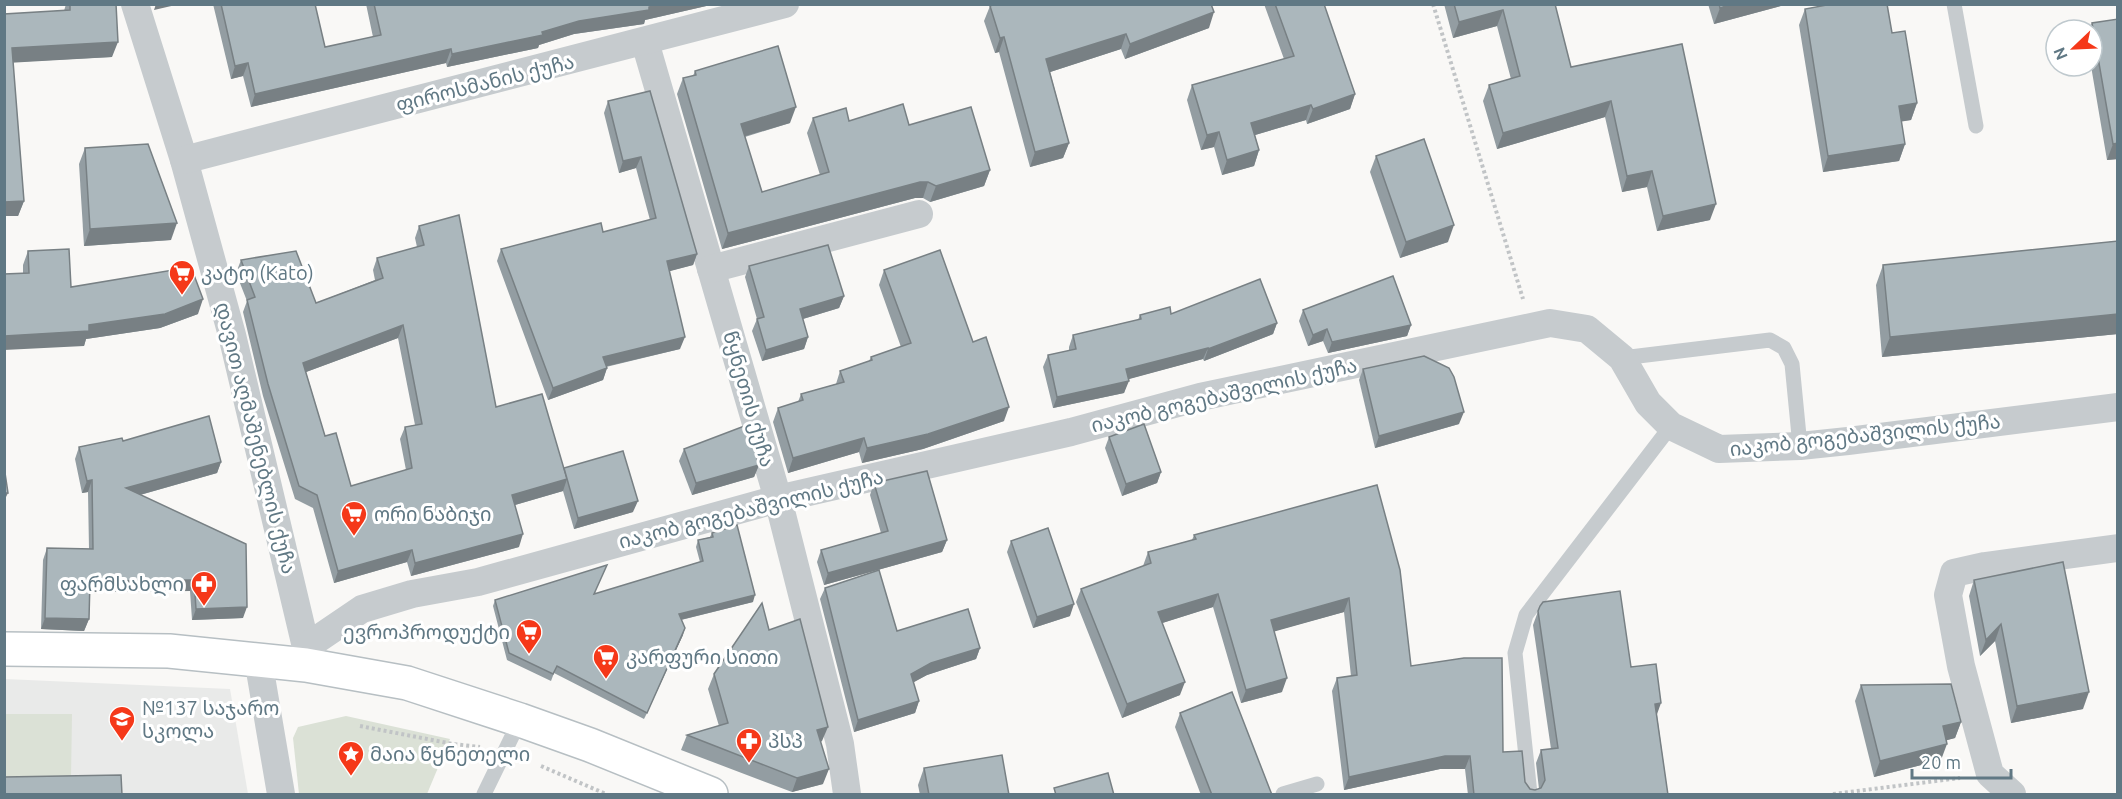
<svg xmlns="http://www.w3.org/2000/svg" width="2122" height="799" viewBox="0 0 2122 799" font-family="Ubuntu,'Noto Sans Georgian',sans-serif">
  <style>
    .built { fill: #e9eae9 }
    .green { fill: #dbe1d6 }
    .lines { fill: none; stroke-linecap: round; stroke-linejoin: round }
    .secondary-casing { stroke: #b7bfc3; stroke-width: 36 }
    .path { stroke: #c1c4c6; stroke-width: 4; stroke-dasharray: 3 3; stroke-linecap: butt }
    .lane { stroke: #c6cbce; stroke-width: 15 }
    .street { stroke: #c6cbce; stroke-width: 28 }
    .secondary { stroke: #fff; stroke-width: 33 }
    .wall { fill: #939da2; fill-rule: evenodd }
    .shaded-wall { fill: #788084 }
    .building { fill: #abb7bc; stroke: #788084; stroke-width: 1.5; fill-rule: evenodd }
    .labels { text-anchor: middle; stroke-width: 6; stroke-linejoin: round; paint-order: stroke }
    .street-label { font-size: 20px; fill: #607884; stroke: #fff }
    .poi-label { font-size: 20px; fill: #607884; stroke: #fff; text-anchor: start }
  </style>
  <rect width="100%" height="100%" fill="#f9f8f6"/>
  <path class="built" d="M5,679L230,689L248,794H5Z"/>
  <g class="green">
    <path d="M5,714H72L71,779H5Z"/>
    <path d="M346,716L450,739L427,794H299L293,738L298,727Z"/>
  </g>
  <g class="lines">
    <g class="secondary-casing">
      <path id="secondary" d="M4,649L169,651L306,665L407,683L520,720L590,745L711,794"/>
    </g>
    <g class="path">
      <path d="M1433,4L1523,299"/>
      <path d="M360,726L453,744L480,747"/>
      <path d="M541,766L606,794"/>
      <path d="M1833,794L1960,778"/>
    </g>
    <g class="lane">
      <path d="M1954,4L1976,126"/>
      <path d="M1622,358L1770,340L1784,348L1792,364L1800,446"/>
      <path d="M484,794L520,720"/>
      <path d="M1283,794L1317,784"/>
      <path d="M1530,794L1515,653L1526,615L1671,426"/>
    </g>
    <g class="street">
      <path d="M135,4L184,160L232,335L306,647V663"/>
      <path d="M645,42L778,499L840,744L847,794"/>
      <path d="M184,160L785,4"/>
      <path d="M711,269L919,214"/>
      <path d="M306,647L362,609L412,594L478,582L778,499L1071,432L1200,397L1550,323L1587,329L1622,358L1648,403L1671,426L1719,449L1800,446L1848,441L2118,407"/>
      <path d="M258,659L281,794"/>
      <path d="M2012,794L1990,774L1961,666L1948,595L1954,573L1985,566L2118,548"/>
    </g>
    <use href="#secondary" class="secondary"/>
  </g>
  <g class="wall">
    <path d="M66,4H116L112,57L13,62L24,201L18,216H4V14L64,11Z"/>
    <path d="M213,4H315L325,47L373,37L366,4H715L645,20L644,24L574,34L539,45L538,48L447,67L446,63L251,107L243,76L231,79Z"/>
    <path d="M1264,4H1328L1324,6L1355,94L1350,109L1307,124L1306,120L1255,135L1259,150L1254,166L1222,175L1214,147L1201,150L1187,100L1192,85L1284,59Z"/>
    <path d="M1444,4H1555L1571,67L1682,44L1710,220L1657,231L1647,187L1622,192L1605,117L1497,149L1483,101L1489,85L1511,79L1497,26L1453,38Z"/>
    <path d="M1708,4H1788L1714,24Z"/>
    <path d="M990,6L1209,28L1125,59L1121,49L1050,72L1069,143L1063,158L1030,167L999,52L995,53L984,21Z"/>
    <path d="M1805,9L1892,33L1917,103L1911,120L1901,121L1905,144L1899,161L1823,172L1799,25Z"/>
    <path d="M2092,23L2118,159L2107,160L2091,66H2092V30H2089Z"/>
    <path d="M695,71L790,123L745,137L762,192L820,175L807,133L813,118L909,125L990,170L984,186L930,202L923,198H915L722,249L677,94L683,78L693,76Z"/>
    <path d="M608,101L697,254L693,265L669,271L680,349L606,367L607,368L603,380L548,400L497,261L501,249L603,232L650,220L636,168L619,173L604,113Z"/>
    <path d="M85,148L171,240L84,246L79,164Z"/>
    <path d="M1376,156L1448,242L1400,258L1370,172Z"/>
    <path d="M419,226L496,407L564,468L633,512L574,529L563,491L515,505L519,547L411,576L407,562L334,583L313,508L295,499L263,396L243,312L247,301L236,273L241,260L316,303L375,280L373,270L377,258L417,247L415,238ZM398,338L415,425L405,427L400,439L406,470L351,486L325,436L306,372Z"/>
    <path d="M2118,241V334L1882,357L1876,285L1883,265Z"/>
    <path d="M28,251L71,287L198,314L160,328L86,339L84,346L23,273V265Z"/>
    <path d="M749,266L844,296L839,308L803,319L808,337L804,349L762,361L752,331L757,319L745,277Z"/>
    <path d="M884,270L973,342L1004,421L923,449L862,463L859,452L788,473L773,422L778,408L798,402L801,394L836,384L840,371L869,361L871,357L901,347L879,285Z"/>
    <path d="M1303,310L1411,325L1407,336L1328,353L1323,341L1308,346L1299,321Z"/>
    <path d="M1171,314L1277,323L1273,334L1204,361L1203,359L1128,379L1124,393L1053,408L1043,367L1048,355L1069,351V347L1073,335L1138,320L1140,315Z"/>
    <path d="M1363,369L1459,424L1375,448L1359,380Z"/>
    <path d="M1109,437L1161,472L1157,483L1122,496L1105,448Z"/>
    <path d="M123,441L221,462L217,473L140,495L243,618L192,620L190,591L89,592V619L84,631L41,629L43,560L47,548L89,549L88,492L82,493L75,459L79,447Z"/>
    <path d="M684,449L759,465L754,477L692,495L679,461Z"/>
    <path d="M874,483L947,540L942,552L824,585L817,562L821,550L881,533L870,495Z"/>
    <path d="M1377,485L1411,666L1503,752L1530,789L1535,790L1539,789L1536,763L1541,750L1551,749L1533,625L1540,606L1631,667L1657,715L1668,795H1468L1465,769H1440L1344,790L1332,691L1337,678L1351,676L1344,612L1274,631L1282,692L1241,703L1213,607L1162,623L1180,695L1122,718L1076,602L1081,589L1143,566L1148,552L1192,540L1194,535Z"/>
    <path d="M712,533L753,602L681,620L683,635L644,719L554,673L551,681L507,660L493,606L495,600L595,594L700,562L696,547L698,540L710,537Z"/>
    <path d="M1011,541L1070,616L1033,628L1007,552Z"/>
    <path d="M1974,580L2083,709L2011,723L1995,641L1980,656L1969,596Z"/>
    <path d="M825,588L897,631L980,648L976,659L927,675L913,682L919,701L915,713L854,732L820,599Z"/>
    <path d="M769,630L822,741L820,742L823,784L792,792L681,750L687,735L719,726L708,689L714,674Z"/>
    <path d="M1861,685L1961,722L1955,738L1946,740L1941,760L1874,777L1855,701Z"/>
    <path d="M1180,713L1272,795H1201L1175,727Z"/>
    <path d="M924,768L1009,795H920L918,785Z"/>
  </g>
  <g class="shaded-wall">
    <path d="M156,4H180L154,10Z"/>
    <path d="M660,4H715L645,20L644,24L574,34L539,45L538,48L447,67L452,54L542,32L579,21Z"/>
    <path d="M1732,4H1788L1714,24L1720,8Z"/>
    <path d="M1503,10L1497,26L1453,38L1459,22Z"/>
    <path d="M1214,12L1209,28L1125,59L1130,44Z"/>
    <path d="M1126,34L1121,49L1041,75L1046,59Z"/>
    <path d="M1004,37L999,52L995,53L1000,38Z"/>
    <path d="M118,42L112,57L7,63L12,48Z"/>
    <path d="M451,49L446,63L251,107L255,94Z"/>
    <path d="M248,63L243,76L231,79L235,66Z"/>
    <path d="M1355,94L1350,109L1307,124L1313,109Z"/>
    <path d="M1611,101L1605,117L1497,149L1503,133Z"/>
    <path d="M1917,103L1911,120L1893,123L1899,106Z"/>
    <path d="M1311,105L1306,120L1245,138L1251,123Z"/>
    <path d="M796,107L790,123L735,139L741,124Z"/>
    <path d="M1219,132L1214,147L1201,150L1207,135Z"/>
    <path d="M1069,143L1063,158L1030,167L1035,152Z"/>
    <path d="M2118,143V159L2107,160L2113,144Z"/>
    <path d="M1905,144L1899,161L1823,172L1828,156Z"/>
    <path d="M1259,150L1254,166L1222,175L1227,160Z"/>
    <path d="M641,157L636,168L619,173L623,161Z"/>
    <path d="M990,170L984,186L930,202L936,186Z"/>
    <path d="M1652,171L1647,187L1622,192L1627,176Z"/>
    <path d="M920,182H928L923,198H915L722,249L728,233Z"/>
    <path d="M24,201L18,216H4V202Z"/>
    <path d="M1716,204L1710,220L1657,231L1663,216Z"/>
    <path d="M177,223L171,240L84,246L90,229Z"/>
    <path d="M1454,225L1448,242L1400,258L1406,242Z"/>
    <path d="M697,254L693,265L663,273L667,261Z"/>
    <path d="M844,296L839,308L796,321L800,309Z"/>
    <path d="M203,299L198,314L160,328L86,339L84,346L4,350V336L89,325Z"/>
    <path d="M2118,314V334L1882,357L1890,337Z"/>
    <path d="M1277,323L1273,334L1204,361L1208,349Z"/>
    <path d="M403,325L398,338L298,375L303,363Z"/>
    <path d="M1411,325L1407,336L1328,353L1332,342Z"/>
    <path d="M1327,329L1323,341L1308,346L1313,335Z"/>
    <path d="M685,337L680,349L599,368L603,357Z"/>
    <path d="M808,337L804,349L762,361L766,350Z"/>
    <path d="M1208,348L1203,359L1122,381L1126,369Z"/>
    <path d="M607,368L603,380L548,400L553,388Z"/>
    <path d="M1129,381L1124,393L1053,408L1057,397Z"/>
    <path d="M1009,407L1004,421L923,449L862,463L867,448Z"/>
    <path d="M1464,412L1459,424L1375,448L1379,436Z"/>
    <path d="M864,438L859,452L788,473L793,458Z"/>
    <path d="M221,462L217,473L122,500L126,488Z"/>
    <path d="M759,465L754,477L692,495L696,483Z"/>
    <path d="M1161,472L1157,483L1122,496L1126,484Z"/>
    <path d="M567,479L563,491L508,507L512,495Z"/>
    <path d="M92,480L88,492L82,493L87,481Z"/>
    <path d="M4,493H8L4,501Z"/>
    <path d="M638,501L633,512L574,529L578,518Z"/>
    <path d="M523,534L519,547L411,576L415,563Z"/>
    <path d="M947,540L942,552L824,585L828,573Z"/>
    <path d="M412,550L407,562L334,583L338,571Z"/>
    <path d="M194,580L190,591L85,592L90,581Z"/>
    <path d="M1218,594L1213,607L1153,626L1158,612Z"/>
    <path d="M755,595L753,602L676,621L679,614Z"/>
    <path d="M1349,598L1344,612L1266,634L1271,620Z"/>
    <path d="M1074,604L1070,616L1033,628L1037,617Z"/>
    <path d="M247,607L243,618L192,620L196,609Z"/>
    <path d="M45,618L89,619L84,631L41,629Z"/>
    <path d="M2001,624L1995,641L1980,656L1986,640Z"/>
    <path d="M685,628L683,635L644,719L647,713Z"/>
    <path d="M980,648L976,659L927,675L907,686L911,674L931,663Z"/>
    <path d="M1287,678L1282,692L1241,703L1246,690Z"/>
    <path d="M1185,682L1180,695L1122,718L1127,704Z"/>
    <path d="M2089,692L2083,709L2011,723L2017,706Z"/>
    <path d="M919,701L915,713L854,732L858,720Z"/>
    <path d="M1661,703L1656,717L1655,704Z"/>
    <path d="M1961,722L1955,738L1937,743L1943,726Z"/>
    <path d="M828,727L822,741L812,745L817,730Z"/>
    <path d="M1947,744L1941,760L1874,777L1880,761Z"/>
    <path d="M1445,756H1470L1465,769H1440L1344,790L1349,777Z"/>
    <path d="M829,769L823,784L792,792L797,778Z"/>
  </g>
  <g class="building">
    <path d="M70,4H116L118,42L12,48L24,201L4,202V14L70,10Z"/>
    <path d="M221,4H315L325,47L381,35L374,4H660L649,7V10L579,21L542,32L543,35L452,54L451,49L255,94L248,63L235,66Z"/>
    <path d="M995,4H1211L1214,12L1130,44L1126,34L1046,59L1069,143L1035,152L1004,37L1000,38L990,6Z"/>
    <path d="M1275,4H1324L1355,94L1313,109L1311,105L1251,123L1259,150L1227,160L1219,132L1207,135L1192,85L1294,56Z"/>
    <path d="M1454,4H1555L1571,67L1682,44L1716,204L1663,216L1652,171L1627,176L1611,101L1503,133L1489,85L1520,76L1503,10L1459,22Z"/>
    <path d="M1719,4H1732L1720,8Z"/>
    <path d="M1832,4H1887L1892,33L1905,31L1917,103L1899,106L1905,144L1828,156L1805,9Z"/>
    <path d="M2118,19V143L2113,144L2092,23Z"/>
    <path d="M778,46L796,107L741,124L762,192L829,172L813,118L846,108L849,121L903,104L909,125L971,107L990,170L936,186L928,182H920L728,233L683,78L696,75L695,71Z"/>
    <path d="M650,91L697,254L667,261L685,337L603,357L607,368L553,388L501,249L601,223L603,232L656,218L641,157L623,161L608,101Z"/>
    <path d="M1424,139L1454,225L1406,242L1376,156Z"/>
    <path d="M148,144L177,223L90,229L85,148Z"/>
    <path d="M459,215L496,407L542,394L567,479L512,495L523,534L415,563L412,550L338,571L317,495L299,486L268,384L247,300L255,297L241,260L296,251L316,303L383,278L377,258L424,245L419,226ZM403,325L422,424L405,427L412,468L351,486L336,433L325,436L303,363Z"/>
    <path d="M2118,241V314L1890,337L1883,265Z"/>
    <path d="M828,245L844,296L800,309L808,337L766,350L757,319L764,317L749,266Z"/>
    <path d="M69,249L71,287L191,267L203,299L165,314L89,325V331L4,336V274L29,273L28,251Z"/>
    <path d="M940,250L973,342L986,337L1009,407L928,434L867,448L864,438L793,458L778,408L803,400L801,394L844,382L840,371L872,360L871,357L911,343L884,270Z"/>
    <path d="M1393,276L1411,325L1332,342L1327,329L1313,335L1303,310Z"/>
    <path d="M1260,279L1277,323L1208,349V348L1126,369L1129,381L1057,397L1048,355L1076,349L1073,335L1141,319L1140,315L1170,307L1171,314Z"/>
    <path d="M1424,356L1449,368L1454,377L1464,412L1379,436L1363,369Z"/>
    <path d="M209,416L221,462L126,488L246,544L247,607L196,609L194,580L90,581L89,619L45,618L47,548L93,549L92,480L87,481L79,447L122,438L123,441Z"/>
    <path d="M1144,424L1161,472L1126,484L1109,437Z"/>
    <path d="M747,425L759,465L696,483L684,449Z"/>
    <path d="M623,451L638,501L578,518L564,468Z"/>
    <path d="M4,466L8,493H4Z"/>
    <path d="M927,471L947,540L828,573L821,550L888,531L874,483Z"/>
    <path d="M1377,485L1400,570L1411,666L1464,658H1502L1503,752L1522,751L1525,782L1530,789L1535,790L1541,788L1545,780L1541,750L1558,748L1538,611L1540,606L1543,602L1620,591L1631,667L1656,664L1661,703L1655,704L1668,795H1474L1470,756H1445L1349,777L1337,678L1357,675L1349,598L1271,620L1287,678L1246,690L1218,594L1158,612L1185,682L1127,704L1081,589L1151,563L1148,552L1196,539L1194,535Z"/>
    <path d="M737,525L755,595L679,614L685,628L647,713L557,666L553,674L509,653L495,600L607,565L594,594L703,561L698,540L713,537L712,533Z"/>
    <path d="M1048,528L1074,604L1037,617L1011,541Z"/>
    <path d="M2063,562L2089,692L2017,706L2001,624L1986,640L1974,580Z"/>
    <path d="M879,570L897,631L968,609L980,648L931,663L911,674L919,701L858,720L825,588Z"/>
    <path d="M762,603L769,630L800,619L828,727L817,730L829,769L797,778L687,735L728,723L714,674Z"/>
    <path d="M1951,684L1961,722L1943,726L1947,744L1880,761L1861,685Z"/>
    <path d="M1232,692L1272,795H1212L1180,713Z"/>
    <path d="M1002,755L1009,795H929L924,768Z"/>
    <path d="M1108,773L1114,795H1056L1054,788Z"/>
    <path d="M121,775L122,795H4V777Z"/>
  </g>
  <defs>
    <g id="supermarket-pin" transform="scale(1.35)"><path d="M0 17L-7.5 6A9.5 9.5 0 1 1 7.5 6Z" fill="#f53819" stroke="#fff"/><path d="M-6-5.5h2.5l.6 2H6L4.5 2H-2.5L-4.4-4H-6ZM-1.5 3.2a1.3 1.3 0 1 0 .1 0ZM3 3.2a1.3 1.3 0 1 0 .1 0Z" fill="#fff"/></g>
    <g id="pharmacy-pin" transform="scale(1.35)"><path d="M0 17L-7.5 6A9.5 9.5 0 1 1 7.5 6Z" fill="#f53819" stroke="#fff"/><path d="M-2-6h4v4h4v4h-4v4h-4v-4h-4v-4h4Z" fill="#fff"/></g>
    <g id="school-pin" transform="scale(1.35)"><path d="M0 17L-7.5 6A9.5 9.5 0 1 1 7.5 6Z" fill="#f53819" stroke="#fff"/><path d="M0-5L7-2L0 1L-7-2ZM-4 1L0 2.5L4 1V4Q0 6-4 4Z" fill="#fff"/></g>
    <g id="sight-pin" transform="scale(1.35)"><path d="M0 17L-7.5 6A9.5 9.5 0 1 1 7.5 6Z" fill="#f53819" stroke="#fff"/><path d="M0-6L1.8-2.2L6-1.7L2.9 1.2L3.7 5.4L0 3.3L-3.7 5.4L-2.9 1.2L-6-1.7L-1.8-2.2Z" fill="#fff"/></g>
  </defs>
  <g fill-rule="evenodd">
    <use href="#supermarket-pin" x="182" y="273"/>
    <use href="#supermarket-pin" x="354" y="514"/>
    <use href="#pharmacy-pin" x="204" y="584"/>
    <use href="#supermarket-pin" x="529" y="632"/>
    <use href="#supermarket-pin" x="606" y="657"/>
    <use href="#school-pin" x="122" y="719"/>
    <use href="#pharmacy-pin" x="749" y="741"/>
    <use href="#sight-pin" x="351" y="754"/>
  </g>
  <g class="labels">
    <g class="street-label">
      <text transform="translate(485 83) rotate(-14)" y="7">ფიროსმანის ქუჩა</text>
      <text transform="translate(1224 395) rotate(-13)" y="7">იაკობ გოგებაშვილის ქუჩა</text>
      <text transform="translate(749 399) rotate(74)" y="7">წყნეთის ქუჩა</text>
      <text transform="translate(1865 435) rotate(-6)" y="7">იაკობ გოგებაშვილის ქუჩა</text>
      <text transform="translate(256 438) rotate(76)" y="7">დავით აღმაშენებლის ქუჩა</text>
      <text transform="translate(751 509) rotate(-14)" y="7">იაკობ გოგებაშვილის ქუჩა</text>
    </g>
    <g class="poi-label">
      <text x="201" y="280">კატო (Kato)</text>
      <text x="374" y="521">ორი ნაბიჯი</text>
      <text x="184" y="591" text-anchor="end">ფარმსახლი</text>
      <text x="510" y="639" text-anchor="end">ევროპროდუქტი</text>
      <text x="626" y="664">კარფური სითი</text>
      <text x="142" y="715">№137 საჯარო<tspan x="142" dy="23">სკოლა</tspan></text>
      <text x="768" y="748">პსპ</text>
      <text x="370" y="761">მაია წყნეთელი</text>
    </g>
  </g>
  <rect width="2122" height="799" fill="none" stroke="#607884" stroke-width="12"/>
  <g transform="translate(2074 48) rotate(247)"><circle r="28" fill="#ffffff" stroke="#bfc9ce" stroke-width="1.5"/>
  <path d="M0-4.5L10 22L0 15L-10 22Z" fill="#f53819"/>
  <text y="-9" font-size="16" font-weight="bold" text-anchor="middle" fill="#607884">N</text>
  </g>
  <path d="M1912 769v9h99v-9" fill="none" stroke="#607884" stroke-width="3"/>
  <text x="1921" y="769" font-size="18" fill="#607884" stroke="#ffffff" stroke-width="4.5" paint-order="stroke">20 m</text>
</svg>
